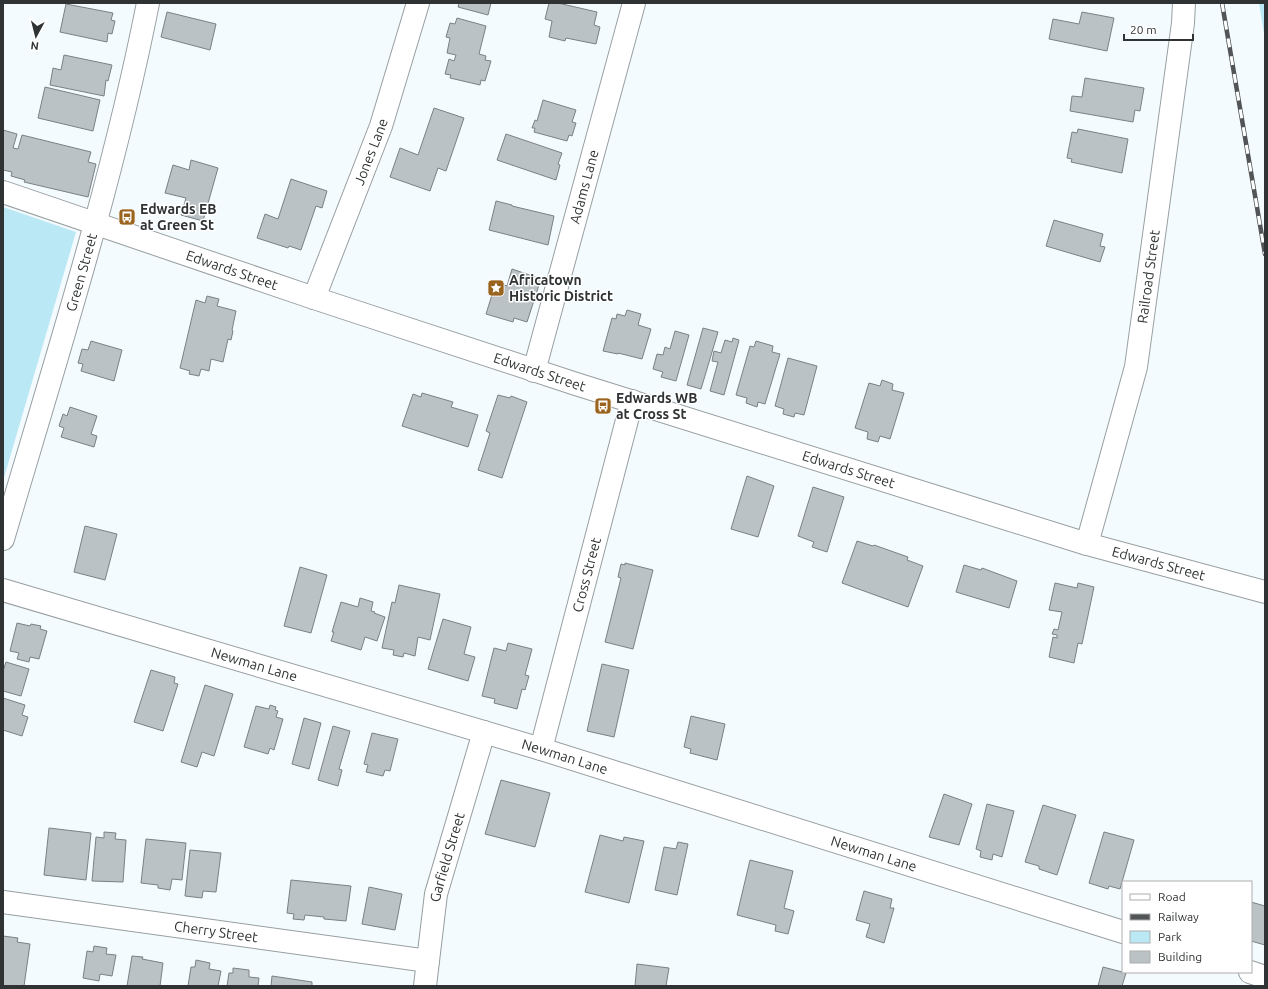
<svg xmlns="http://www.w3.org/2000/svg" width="1268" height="989" viewBox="0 0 1268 989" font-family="Ubuntu,sans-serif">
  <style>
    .green { fill: #bbe8f5 }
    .building { fill: #bbc2c5; stroke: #7a8183 }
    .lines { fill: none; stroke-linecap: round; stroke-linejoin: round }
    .minor-casing { stroke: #989fa1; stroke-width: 24 }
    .minor { stroke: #fff; stroke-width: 22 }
    .rail-casing { stroke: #515557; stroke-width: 4.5 }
    .rail { stroke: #fff; stroke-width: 3; stroke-dasharray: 9; stroke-linecap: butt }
    .labels { text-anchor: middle; stroke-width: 3; stroke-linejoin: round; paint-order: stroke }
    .street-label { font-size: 14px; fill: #303334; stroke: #fff }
    .poi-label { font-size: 14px; font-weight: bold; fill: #303334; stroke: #fff; text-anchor: start }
  </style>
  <rect width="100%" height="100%" fill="#f4fbfe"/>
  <g class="green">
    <path d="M1259,3H1265V40Z"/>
    <path d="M3,207L76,232L3,481Z"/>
  </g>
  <g class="building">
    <path d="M459,3H491L488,15L458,7Z"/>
    <path d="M549,3H558L597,12L594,25L600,27L596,44L566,38L565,41L549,37L552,21L545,19Z"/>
    <path d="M66,4L113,13L111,20L115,21L112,34L108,33L107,42L60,32Z"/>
    <path d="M167,12L216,24L210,50L161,37Z"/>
    <path d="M1082,12L1114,18L1107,51L1049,39L1053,19L1079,24Z"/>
    <path d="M457,18L486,26L479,54L486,56L485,60L491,61L485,81L481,80L480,85L450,78L451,75L445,74L449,59L454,61L456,55L447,53L450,38L446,37L450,23L455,24Z"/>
    <path d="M64,55L112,65L108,81L106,80L104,96L50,85L53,68L61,70Z"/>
    <path d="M1085,78L1144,88L1140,111L1135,110L1133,122L1070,111L1072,96L1082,97Z"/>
    <path d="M45,87L100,100L93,131L38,118Z"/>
    <path d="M543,100L576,110L572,122L576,123L572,136L569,135L567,141L534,132L535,128H532L535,120L537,121Z"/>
    <path d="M434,108L464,118L446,171L438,168L430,191L390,177L400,148L418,155Z"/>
    <path d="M1078,129L1128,139L1122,173L1071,162L1072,159L1067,158L1072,132L1077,133Z"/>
    <path d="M3,130L17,134L13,148L18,149L22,135L91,152L88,162L96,164L88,197L24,182L25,180L11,176L12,172L3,170Z"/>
    <path d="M506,134L562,153L558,164L560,165L556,180L497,160Z"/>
    <path d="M191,160L218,168L203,221L181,215L186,198L165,193L173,165L189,170Z"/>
    <path d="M291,179L327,191L322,208L316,206L301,250L289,246L288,248L257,238L265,214L278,219Z"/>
    <path d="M496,201L512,205V206L554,216L548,245L489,230Z"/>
    <path d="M1054,220L1103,234L1100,246L1105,247L1100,262L1046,246Z"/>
    <path d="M512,269L541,279L527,322L514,318L513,322L486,314L496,282L507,286Z"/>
    <path d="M207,296L219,299L217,306L236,311L232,330L233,331L231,340L228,339L223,362L211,359L209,371L201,369L199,376L189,374L190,371L180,368L196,300L205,303Z"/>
    <path d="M627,310L641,314L638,325L651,329L642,359L618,353V354L603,351L612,318L616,319L617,314L625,316Z"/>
    <path d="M703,328L718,332L701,389L687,385Z"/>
    <path d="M675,331L689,335L676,381L661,377L663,372L653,369L657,354L663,355L665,347L670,349Z"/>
    <path d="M733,338L739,340L738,344L724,395L710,391L718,362L712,361L714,351L721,353L725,340L732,342Z"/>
    <path d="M91,341L122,350L114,381L81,371L83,364L78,363L82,349L88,350Z"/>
    <path d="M756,341L773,346L772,352L780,354L765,404L758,402L757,407L746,403L747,398L736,395L750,346L754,347Z"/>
    <path d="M788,358L817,366L804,415L795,413L794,417L783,414L784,409L775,406Z"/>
    <path d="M882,380L893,384L892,390L904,393L890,439L880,436L878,442L867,439L868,432L855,428L869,383L880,386Z"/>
    <path d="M422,393L453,402L451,407L478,415L468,447L402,426L413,394L421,397Z"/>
    <path d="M498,395L510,398L511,396L527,402L502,478L478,470L490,433L486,431Z"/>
    <path d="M70,407L97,416L91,434L97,436L94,447L61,437L64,428L59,426L63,414L67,416Z"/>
    <path d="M747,476L774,486L758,537L731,529Z"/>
    <path d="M813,487L844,497L827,552L812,547L814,542L798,536Z"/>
    <path d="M85,526L117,534L105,580L74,572Z"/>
    <path d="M857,541L873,546L874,545L908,557L907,560L923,566L908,607L842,583Z"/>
    <path d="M625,563L653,570L633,649L605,642L621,578L618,577L621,564L625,565Z"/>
    <path d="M964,565L981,570L982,568L1017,581L1009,608L956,592Z"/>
    <path d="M300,567L327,575L311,633L284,626Z"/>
    <path d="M1055,583L1077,588L1078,583L1094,587L1082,644L1078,643L1074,663L1049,657L1053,637L1057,638V635L1052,634L1054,629L1058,630L1062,612L1049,610Z"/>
    <path d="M399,585L440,594L430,640L418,637L415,656L404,653L403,657L393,655L394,650L382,648L392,602L395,603Z"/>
    <path d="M360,598L373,602L371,611L375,612L374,613L385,617L377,641L365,637L361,650L331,641L334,632H332L341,602L358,607Z"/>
    <path d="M443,619L471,627L464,654L475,657L468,681L428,669Z"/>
    <path d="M17,623L30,626L31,624L41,626L40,629L47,631L39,659L30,657L29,662L17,659L19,653L10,651Z"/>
    <path d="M508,643L532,649L525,675L529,676L525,690L522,689L517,709L494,703L495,699L482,696L494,648L506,651Z"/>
    <path d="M6,662L29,669L21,696L3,691V671Z"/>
    <path d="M602,664L629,670L614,737L587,731Z"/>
    <path d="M151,670L175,677L174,683L178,684L163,731L134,722Z"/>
    <path d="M205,685L233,694L214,756L202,752L197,767L181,762Z"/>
    <path d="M3,698L25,705L22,715L28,717L22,736L3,730Z"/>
    <path d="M270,705L276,707L275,710L278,711L276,717L283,719L274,750L270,748L268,754L244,747L256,706L269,709Z"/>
    <path d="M691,716L725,724L717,760L690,753L691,749L684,747Z"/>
    <path d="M304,718L321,723L309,769L292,764Z"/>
    <path d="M333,726L350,731L339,769L342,770L338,786L318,780Z"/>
    <path d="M372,733L398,739L390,771L385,770L383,776L366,772L368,765L364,764Z"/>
    <path d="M501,780L550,793L535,847L485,834Z"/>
    <path d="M944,794L972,804L959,845L929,837Z"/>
    <path d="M987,804L1014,811L1002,857L993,854L992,860L980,857L981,851L976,849Z"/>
    <path d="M1043,805L1076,815L1057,875L1039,869V866L1025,862Z"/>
    <path d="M49,828L91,833L86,880L44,875Z"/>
    <path d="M104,832L116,833L115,839L126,840L123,882L92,881L96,837L104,838Z"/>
    <path d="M1104,832L1134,840L1120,889L1109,886L1108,889L1089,883Z"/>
    <path d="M600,835L623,841L624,837L644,841L629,903L585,892Z"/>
    <path d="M146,839L186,843L182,880L172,879L170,890L158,888V885L141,883Z"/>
    <path d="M678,842L688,844L677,895L655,890L664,847L676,849Z"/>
    <path d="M190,850L221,853L216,892L203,891L202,898L185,896Z"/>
    <path d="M750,860L793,871L784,908L794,911L788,934L775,931L776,925L737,915Z"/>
    <path d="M291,880L351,886L346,921L324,919V917L305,915L304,920L293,919L294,914L287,913Z"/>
    <path d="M369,887L402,894L395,930L362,924Z"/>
    <path d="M864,891L892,899L890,908H894L884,943L866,937L870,924L856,920Z"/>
    <path d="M1251,902L1265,906V945L1251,941Z"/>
    <path d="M3,936L18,938L17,942L30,944L24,986H3Z"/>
    <path d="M94,946L107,948L106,954L116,955L112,976L100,974L99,981L83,978L87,951L93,952Z"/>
    <path d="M132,956L143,957L142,959L163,963L160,986H127Z"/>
    <path d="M196,960L210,963L209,969L221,971L218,986H188L191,967H195Z"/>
    <path d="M637,964L669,968L666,986H635Z"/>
    <path d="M1103,967L1126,973L1122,986H1098Z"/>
    <path d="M233,968L249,970V977L259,978L258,986H227L229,973H233Z"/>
    <path d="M272,976L312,982V986H271Z"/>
  </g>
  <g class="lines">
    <g class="minor-casing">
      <g id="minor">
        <path id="s1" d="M3,192L314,298L576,384L1087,544L1265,592"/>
        <path id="s2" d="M314,298L381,126L418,3"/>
        <path id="s3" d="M534,371L634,3"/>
        <path id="s4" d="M3,539C55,362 112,185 148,3"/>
        <path id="s5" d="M1087,544L1136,367L1183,23L1184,3"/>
        <path id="s6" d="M3,590L541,749L1123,932"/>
        <path id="s7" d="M541,749L632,401"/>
        <path id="s8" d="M3,902L428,961"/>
        <path d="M1250,972L1265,977"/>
        <path id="s9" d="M425,986L436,894L484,732"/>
      </g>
    </g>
    <use href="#minor" class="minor"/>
    <g class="rail-casing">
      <path id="rail" d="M1222,3L1265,254"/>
    </g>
    <use href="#rail" class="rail"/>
  </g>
  <defs>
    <g id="bus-square" transform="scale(0.9)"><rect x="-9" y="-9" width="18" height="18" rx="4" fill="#9a631e" stroke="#fff"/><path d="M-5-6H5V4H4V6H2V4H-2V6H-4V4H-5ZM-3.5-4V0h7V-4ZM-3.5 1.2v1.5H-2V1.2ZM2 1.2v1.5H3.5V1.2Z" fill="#fff"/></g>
    <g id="sight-square" transform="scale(0.9)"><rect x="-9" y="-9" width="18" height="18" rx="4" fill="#9a631e" stroke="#fff"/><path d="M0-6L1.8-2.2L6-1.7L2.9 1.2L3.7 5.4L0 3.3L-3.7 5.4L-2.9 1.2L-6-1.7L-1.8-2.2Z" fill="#fff"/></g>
  </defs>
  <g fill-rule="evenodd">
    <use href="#bus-square" x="127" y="217"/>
    <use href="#sight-square" x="496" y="288"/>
    <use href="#bus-square" x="603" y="406"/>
  </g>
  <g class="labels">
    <g class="street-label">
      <text dy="5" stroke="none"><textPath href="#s2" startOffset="157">Jones Lane</textPath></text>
      <text dy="5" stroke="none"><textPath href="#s3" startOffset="191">Adams Lane</textPath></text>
      <text dy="5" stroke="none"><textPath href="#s1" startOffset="242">Edwards Street</textPath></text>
      <text dy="5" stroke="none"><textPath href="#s4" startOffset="278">Green Street</textPath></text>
      <text dy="5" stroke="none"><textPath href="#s5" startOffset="275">Railroad Street</textPath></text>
      <text dy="5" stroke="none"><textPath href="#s1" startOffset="566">Edwards Street</textPath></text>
      <text dy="5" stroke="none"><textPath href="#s1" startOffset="890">Edwards Street</textPath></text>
      <text dy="5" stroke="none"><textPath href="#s1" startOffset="1214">Edwards Street</textPath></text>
      <text dy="5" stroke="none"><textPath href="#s7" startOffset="180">Cross Street</textPath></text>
      <text dy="5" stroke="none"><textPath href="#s6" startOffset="262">Newman Lane</textPath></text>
      <text dy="5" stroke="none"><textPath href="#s6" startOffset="586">Newman Lane</textPath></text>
      <text dy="5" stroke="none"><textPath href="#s6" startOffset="910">Newman Lane</textPath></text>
      <text dy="5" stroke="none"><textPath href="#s9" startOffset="131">Garfield Street</textPath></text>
      <text dy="5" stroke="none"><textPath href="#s8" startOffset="215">Cherry Street</textPath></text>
    </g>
    <g class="poi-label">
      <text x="140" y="214">Edwards EB<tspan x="140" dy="16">at Green St</tspan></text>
      <text x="509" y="285">Africatown<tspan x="509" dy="16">Historic District</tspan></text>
      <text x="616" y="403">Edwards WB<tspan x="616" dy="16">at Cross St</tspan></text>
    </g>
  </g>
  <rect width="1268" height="989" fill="none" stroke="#303334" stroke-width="8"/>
  <rect x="1122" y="881" width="130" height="92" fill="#ffffff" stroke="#acadae"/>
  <rect x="1130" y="894" width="20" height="6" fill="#ffffff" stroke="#acadae"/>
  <text x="1158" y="901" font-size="12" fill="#303334">Road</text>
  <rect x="1130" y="914" width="20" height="6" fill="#515557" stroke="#acadae"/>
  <text x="1158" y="921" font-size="12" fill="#303334">Railway</text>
  <rect x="1130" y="931" width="20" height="12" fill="#bbe8f5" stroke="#acadae"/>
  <text x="1158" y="941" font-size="12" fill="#303334">Park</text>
  <rect x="1130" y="951" width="20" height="12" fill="#bbc2c5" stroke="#acadae"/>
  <text x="1158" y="961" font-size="12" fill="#303334">Building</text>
  <g transform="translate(36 36) rotate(187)" stroke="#ffffff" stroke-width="3" paint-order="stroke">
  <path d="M0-3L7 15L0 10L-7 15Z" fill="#303334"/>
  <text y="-6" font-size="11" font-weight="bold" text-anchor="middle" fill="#303334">N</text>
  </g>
  <path d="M1124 34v6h69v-6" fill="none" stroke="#303334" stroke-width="2"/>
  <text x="1130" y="34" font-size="12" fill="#303334" stroke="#ffffff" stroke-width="3" paint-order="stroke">20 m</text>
</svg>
